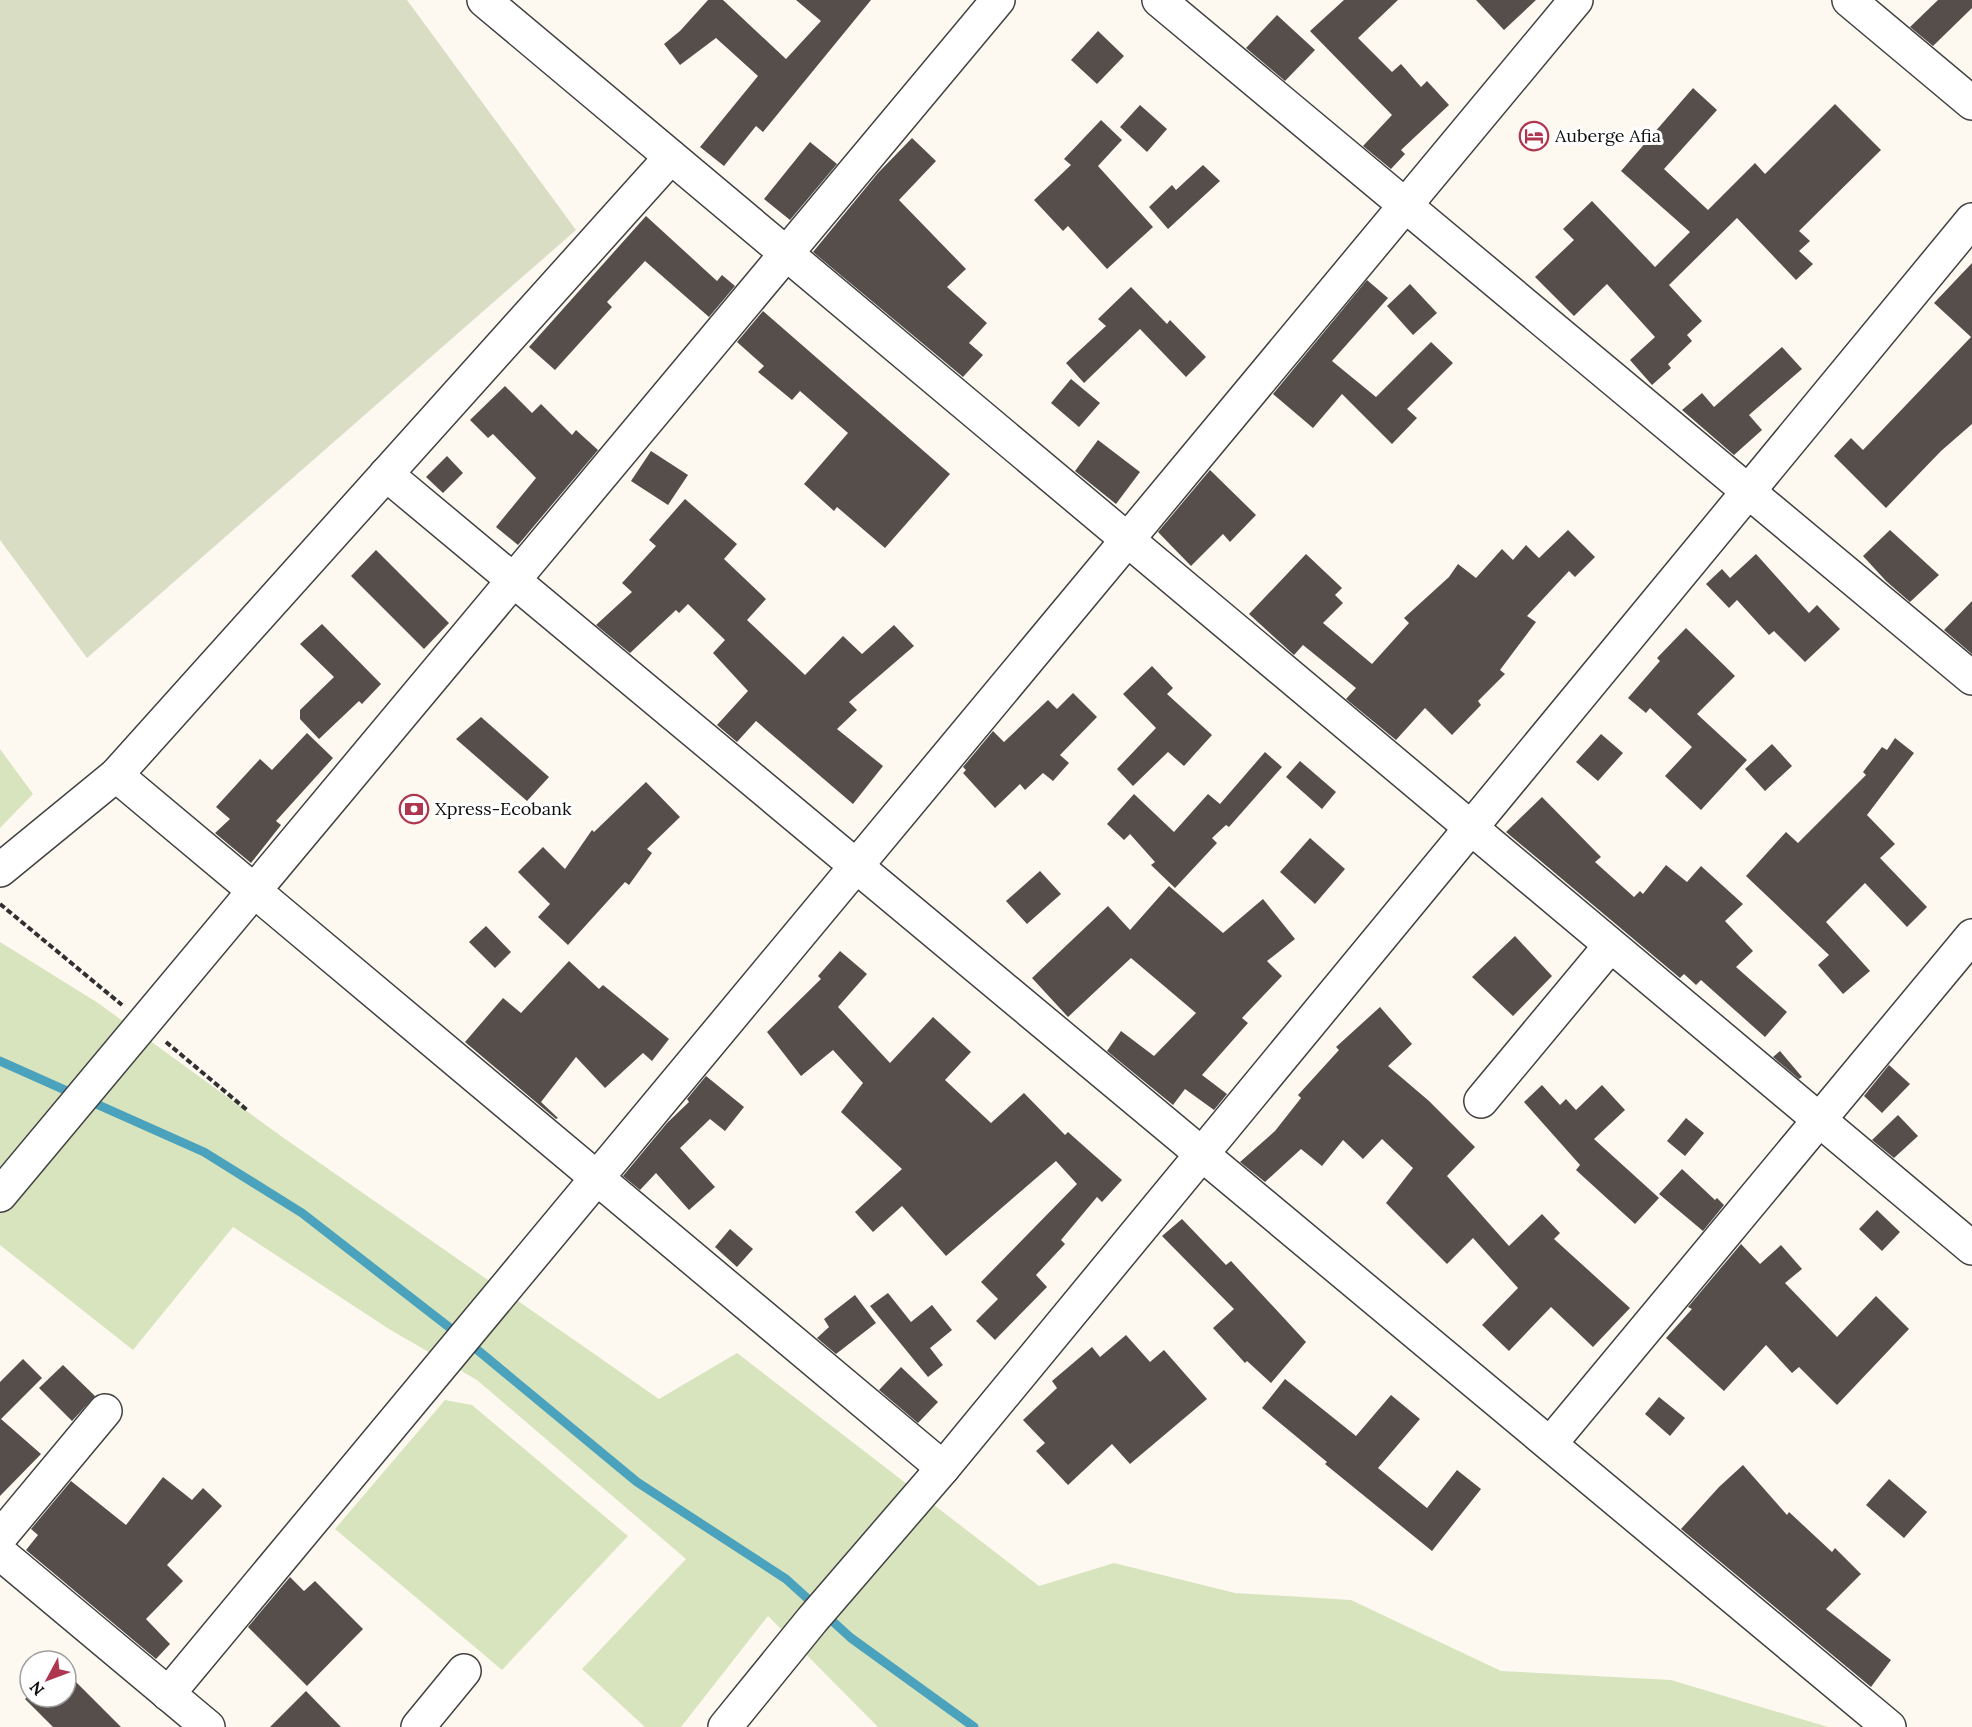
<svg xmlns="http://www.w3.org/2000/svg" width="1972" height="1727" viewBox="0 0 1972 1727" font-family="Lora,serif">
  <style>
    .green { fill: #d8e4be }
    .cemetery { fill: #d9ddc3 }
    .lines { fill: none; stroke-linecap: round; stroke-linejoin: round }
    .stream { stroke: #4aa2bd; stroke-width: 9 }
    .building { fill: #554e4b }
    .minor-casing { stroke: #414141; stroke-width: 36 }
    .tertiary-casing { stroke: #414141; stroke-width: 36 }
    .path { stroke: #303030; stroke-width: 4; stroke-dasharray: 6 3; stroke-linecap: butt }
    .minor { stroke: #fff; stroke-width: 33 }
    .tertiary { stroke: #fff; stroke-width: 33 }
    .labels { text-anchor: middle; stroke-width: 6; stroke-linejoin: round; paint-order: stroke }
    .poi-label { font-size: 18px; fill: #0e0e0e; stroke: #fff; text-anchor: start }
  </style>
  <rect width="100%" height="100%" fill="#fdf9f0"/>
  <g class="green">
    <path d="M0,749L33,794L0,828Z"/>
    <path d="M0,942L98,1003L281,1136L659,1399L737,1353L1039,1586L1114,1563L1235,1593L1351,1600L1501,1671L1671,1680L1828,1727H878L768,1616L681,1727H645L582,1669L686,1559L477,1380L389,1329L233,1227L133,1350L0,1245Z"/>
    <path d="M445,1400L472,1405L628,1536L502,1670L335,1529Z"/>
  </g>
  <path class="cemetery" d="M0,0H407L576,230L87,658L0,540Z"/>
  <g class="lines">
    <path class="stream" d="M0,1061L204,1152L302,1213L463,1338L637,1482L786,1579L851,1638L974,1727"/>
  </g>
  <g class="building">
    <path d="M708,0H723L786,59L821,21L796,0H871L763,132L756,126L724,166L700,147L758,76L716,38L680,65L664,44L680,31Z"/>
    <path d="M1344,0H1398L1358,38L1392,72L1401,64L1421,87L1427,81L1449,105L1401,150L1405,154L1391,169L1363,146L1392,115L1310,31Z"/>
    <path d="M1476,0H1536L1504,30Z"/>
    <path d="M1938,0H1972V8L1933,46L1910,27Z"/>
    <path d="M1277,15L1315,50L1285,81L1246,48Z"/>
    <path d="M1098,31L1124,56L1097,84L1071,60Z"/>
    <path d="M1693,88L1717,110L1664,169L1708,210L1755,163L1765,174L1835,104L1881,150L1799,231L1810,241L1799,251L1813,264L1796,280L1737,218L1669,285L1702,321L1687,335L1692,341L1668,364L1671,368L1652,385L1630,360L1655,337L1607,284L1574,316L1535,277L1574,240L1563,229L1592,201L1655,267L1690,232L1621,171Z"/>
    <path d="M1140,105L1167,129L1147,152L1120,127Z"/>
    <path d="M1101,120L1122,140L1098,166L1153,227L1107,269L1068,226L1063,231L1034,200L1071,165L1064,159Z"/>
    <path d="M912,138L936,161L899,200L966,269L947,287L987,323L969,343L983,355L963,377L813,252L878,173Z"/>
    <path d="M810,142L837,164L790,220L764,199Z"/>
    <path d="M1203,165L1220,181L1168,229L1149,207L1172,185L1176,190Z"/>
    <path d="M646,216L717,281L722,275L735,286L709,317L645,261L607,302L612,307L555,370L529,347Z"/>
    <path d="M1972,263V424L1941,451L1886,508L1834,456L1851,438L1863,450L1971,337L1934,303Z"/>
    <path d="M1367,280L1388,298L1332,361L1376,397L1431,342L1453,363L1407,409L1417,418L1392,444L1342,394L1313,428L1273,394Z"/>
    <path d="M1410,284L1437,313L1413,335L1387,306Z"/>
    <path d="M1131,287L1167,324L1170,320L1206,357L1186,377L1140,329L1084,383L1066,363L1106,326L1098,319Z"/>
    <path d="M763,311L950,474L885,548L837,507L834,511L804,484L848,433L800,391L792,400L758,372L764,366L737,342Z"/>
    <path d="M1782,347L1802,369L1749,415L1762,430L1734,455L1682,410L1702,393L1714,407Z"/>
    <path d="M1071,379L1100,403L1079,427L1051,403Z"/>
    <path d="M505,386L532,413L541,404L572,435L576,430L598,450L518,545L496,527L536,478L493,434L488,438L470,420Z"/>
    <path d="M1098,440L1140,472L1116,504L1075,471Z"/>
    <path d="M651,451L688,475L668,505L631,481Z"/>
    <path d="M447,456L463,473L443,493L426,477Z"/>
    <path d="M1210,470L1256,515L1230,542L1223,534L1191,566L1158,532Z"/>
    <path d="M685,499L737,544L724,559L766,599L747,620L805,675L843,636L862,654L894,625L914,646L849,702L857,710L837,729L883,766L853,804L756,721L737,742L717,725L748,691L713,653L725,640L688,604L679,613L676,610L630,653L596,625L632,592L622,583L656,546L649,540Z"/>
    <path d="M1568,530L1595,557L1575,577L1569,571L1527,616L1536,622L1500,670L1505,674L1478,701L1481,705L1452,735L1425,708L1396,740L1346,699L1356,688L1303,645L1294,655L1249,614L1306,554L1342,588L1335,595L1343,603L1323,623L1372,664L1409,623L1404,618L1449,577L1458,564L1476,578L1502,549L1513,560L1526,545L1539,558Z"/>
    <path d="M1890,530L1939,575L1910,602L1886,581L1863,556Z"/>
    <path d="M376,550L449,623L424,649L351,576Z"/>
    <path d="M1756,554L1809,613L1817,605L1840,629L1805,662L1774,631L1769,635L1737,600L1729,608L1706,584L1722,569L1730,578Z"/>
    <path d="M1972,601V654L1944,630Z"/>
    <path d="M322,624L381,684L362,704L359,701L319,739L300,719V710L334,677L300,644Z"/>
    <path d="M1686,628L1735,676L1697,714L1747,760L1701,810L1665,776L1692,747L1650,708L1646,713L1628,698L1660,661L1657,658Z"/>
    <path d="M1152,666L1173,688L1167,694L1212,735L1184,766L1168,752L1133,786L1117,769L1156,728L1123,694Z"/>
    <path d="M1073,693L1097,717L1060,755L1069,763L1053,781L1043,773L1025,790L1020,784L995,808L963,773L966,770L963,767L993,731L1004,742L1048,700L1057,709Z"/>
    <path d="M481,717L549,777L527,801L456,739Z"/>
    <path d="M307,733L333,758L276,821L281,825L251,863L215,833L230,819L216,807L260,759L272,770Z"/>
    <path d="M1601,734L1623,753L1598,781L1576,762Z"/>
    <path d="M1895,738L1914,753L1867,815L1895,844L1880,858L1927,907L1907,927L1865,883L1826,922L1870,971L1843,994L1818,965L1829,955L1746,876L1786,832L1798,843L1866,775L1863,772L1882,747L1887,750Z"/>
    <path d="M1772,744L1792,766L1765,791L1745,769Z"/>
    <path d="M1265,752L1282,767L1229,827L1226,825L1212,838L1217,843L1175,888L1151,865L1155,862L1130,834L1124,840L1107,824L1134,794L1174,832L1208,794L1220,804Z"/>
    <path d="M1300,761L1336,792L1322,809L1286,777Z"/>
    <path d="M646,782L680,817L647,849L652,853L629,885L625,882L568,945L538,917L550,904L518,872L543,847L565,869L592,830L594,832Z"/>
    <path d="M1542,797L1601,857L1595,862L1634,897L1640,891L1643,894L1666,865L1687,882L1701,866L1743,904L1725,921L1753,951L1736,967L1787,1012L1765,1037L1701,980L1696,985L1684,974L1680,978L1506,832Z"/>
    <path d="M1310,838L1345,869L1315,904L1280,872Z"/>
    <path d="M1040,871L1061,894L1027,924L1006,901Z"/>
    <path d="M1169,886L1223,933L1263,899L1295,939L1267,961L1282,976L1242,1018L1248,1023L1202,1075L1227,1094L1214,1110L1185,1089L1173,1105L1107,1051L1121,1031L1154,1056L1196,1013L1131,958L1068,1017L1032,978L1108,906L1130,930Z"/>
    <path d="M486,926L511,952L495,968L469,942Z"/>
    <path d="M1515,936L1552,976L1513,1016L1472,977Z"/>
    <path d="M840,951L867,974L838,1007L890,1063L933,1017L971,1052L945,1080L991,1123L1024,1093L1065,1135L1068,1132L1122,1180L1102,1202L1097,1197L1061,1240L1065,1244L1036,1275L1047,1287L995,1340L976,1321L998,1299L981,1282L1077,1184L1056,1161L946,1256L902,1206L873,1232L855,1212L902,1169L841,1112L863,1083L833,1050L801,1076L767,1032L821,979L818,976Z"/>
    <path d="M569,961L599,989L603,985L669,1039L652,1061L643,1053L605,1088L576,1057L541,1102L558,1118L556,1119L465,1042L503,998L521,1013Z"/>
    <path d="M1380,1007L1412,1044L1388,1066L1429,1101L1475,1147L1447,1176L1509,1246L1542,1214L1560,1233L1554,1239L1630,1308L1593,1347L1551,1307L1509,1351L1482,1325L1518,1288L1473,1238L1447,1264L1386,1203L1413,1168L1382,1139L1363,1159L1343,1140L1322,1166L1301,1149L1265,1182L1240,1162L1275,1131L1301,1098L1298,1095L1339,1050L1336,1047Z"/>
    <path d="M1780,1051L1802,1077L1799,1079L1773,1057Z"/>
    <path d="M1889,1065L1910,1084L1882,1113L1864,1096Z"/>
    <path d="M706,1076L744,1107L725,1131L710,1119L680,1148L715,1187L689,1210L656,1173L640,1190L623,1176L667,1123L689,1102L687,1099Z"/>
    <path d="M1542,1085L1560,1105L1566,1099L1576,1110L1602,1085L1625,1110L1594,1139L1659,1198L1635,1224L1576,1170L1580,1165L1524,1102Z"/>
    <path d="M1898,1115L1918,1136L1894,1158L1872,1140Z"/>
    <path d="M1686,1118L1704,1133L1685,1156L1667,1141Z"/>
    <path d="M1682,1169L1715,1200L1717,1198L1724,1205L1703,1231L1659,1194Z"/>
    <path d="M1877,1210L1900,1232L1882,1251L1859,1229Z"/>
    <path d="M1182,1219L1226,1265L1231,1261L1306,1342L1271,1383L1247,1361L1245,1363L1213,1328L1234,1309L1162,1236Z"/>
    <path d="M730,1229L753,1249L737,1267L715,1247Z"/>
    <path d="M1741,1244L1760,1264L1781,1245L1802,1269L1785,1283L1837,1337L1876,1296L1909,1329L1837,1405L1799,1367L1792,1373L1766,1345L1724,1391L1666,1338L1692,1309L1688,1307Z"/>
    <path d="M888,1293L911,1322L932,1305L952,1330L930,1348L943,1365L928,1377L870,1306Z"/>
    <path d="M855,1295L876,1323L836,1354L817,1338L829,1327L824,1319Z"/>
    <path d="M1126,1335L1150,1362L1164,1350L1207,1399L1130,1464L1112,1444L1068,1485L1036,1451L1045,1443L1023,1420L1057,1388L1052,1381L1092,1347L1100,1357Z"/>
    <path d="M23,1359L42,1378L1,1419L41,1454L0,1496V1382Z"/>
    <path d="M63,1365L95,1396L72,1421L39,1388Z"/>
    <path d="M901,1367L938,1402L918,1423L879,1390Z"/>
    <path d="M1285,1379L1356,1436L1391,1395L1420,1419L1378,1468L1427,1508L1457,1470L1481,1489L1432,1551L1325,1464L1327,1462L1262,1408Z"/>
    <path d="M1659,1397L1685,1418L1670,1436L1645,1414Z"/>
    <path d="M1743,1465L1787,1515L1789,1512L1832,1552L1835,1548L1861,1574L1826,1609L1891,1660L1871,1687L1681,1529L1719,1487Z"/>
    <path d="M163,1477L192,1500L203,1488L222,1506L167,1565L183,1581L146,1619L170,1644L156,1659L26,1550L38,1535L31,1529L71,1481L126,1525Z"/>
    <path d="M1889,1479L1927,1512L1904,1538L1866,1505Z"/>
    <path d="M290,1577L304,1591L315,1581L363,1629L307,1686L248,1627Z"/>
    <path d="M66,1672L121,1727H53L25,1699L30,1694V1697H66Z"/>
    <path d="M306,1691L341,1727H270Z"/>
  </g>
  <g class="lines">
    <g class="minor-casing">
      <g id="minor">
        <path d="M484,0L1972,1248"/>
        <path d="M1849,0L1972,103"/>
        <path d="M386,474L1889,1727"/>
        <path d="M116,775L943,1468"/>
        <path d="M0,870L116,775L671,157"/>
        <path d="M1481,1101L1610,946"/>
        <path d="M0,1195L998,0"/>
        <path d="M1550,1444L1972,936"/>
        <path d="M0,1537L105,1411"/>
        <path d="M0,1553L208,1727"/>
        <path d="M168,1694L1576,0"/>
        <path d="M418,1727L464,1671"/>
        <path d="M725,1727L812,1620L943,1468L1972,220"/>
      </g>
    </g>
    <g class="tertiary-casing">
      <path id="tertiary" d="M1159,0L1972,678"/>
    </g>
    <g class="path">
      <path d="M0,904L122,1005"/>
      <path d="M166,1042L247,1110"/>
    </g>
    <use href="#minor" class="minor"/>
    <use href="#tertiary" class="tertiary"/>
  </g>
  <defs>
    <g id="hotel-ring" transform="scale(1.5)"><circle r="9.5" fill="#fff" stroke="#ae364f" stroke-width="1.5"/><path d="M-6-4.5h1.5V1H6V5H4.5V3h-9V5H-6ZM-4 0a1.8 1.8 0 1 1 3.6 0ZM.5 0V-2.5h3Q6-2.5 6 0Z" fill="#ae364f"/></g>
    <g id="bank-ring" transform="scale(1.5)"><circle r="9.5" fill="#fff" stroke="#ae364f" stroke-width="1.5"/><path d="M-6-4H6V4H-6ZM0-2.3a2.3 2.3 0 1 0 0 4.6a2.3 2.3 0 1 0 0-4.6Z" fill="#ae364f"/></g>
  </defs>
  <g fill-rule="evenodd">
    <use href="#hotel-ring" x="1534" y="136"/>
    <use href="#bank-ring" x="414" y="809"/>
  </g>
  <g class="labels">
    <g class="poi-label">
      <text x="1555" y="142">Auberge Afia</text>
      <text x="435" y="815">Xpress-Ecobank</text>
    </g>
  </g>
  <g transform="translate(48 1679) rotate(229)"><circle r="28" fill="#ffffff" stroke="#9f9f9f" stroke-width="1.5"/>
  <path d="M0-4.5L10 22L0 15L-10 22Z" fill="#ae364f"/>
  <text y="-9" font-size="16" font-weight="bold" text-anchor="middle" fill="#0e0e0e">N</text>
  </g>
</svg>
